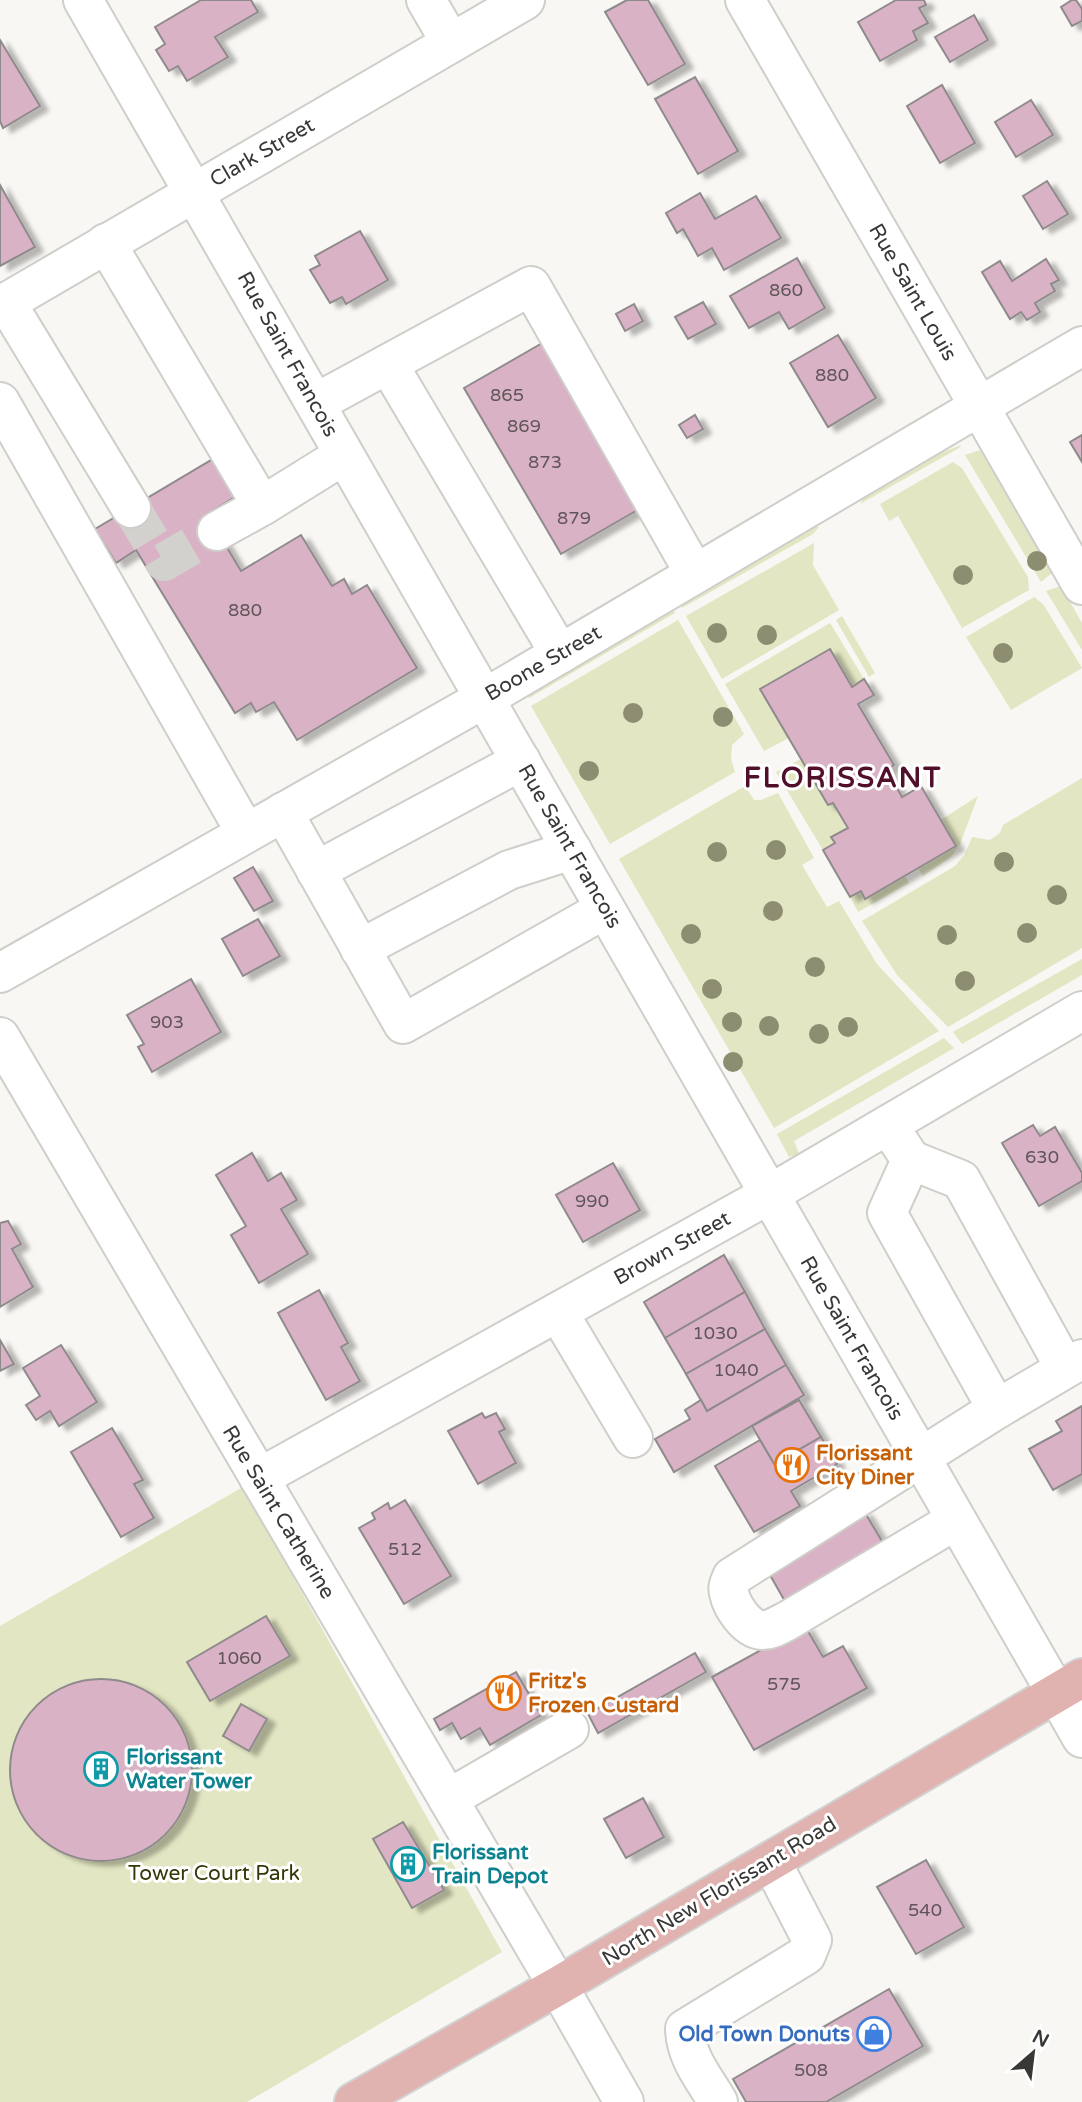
<svg xmlns="http://www.w3.org/2000/svg" width="1082" height="2102" viewBox="0 0 1082 2102" font-family="'Varela Round',sans-serif">
  <style>
    .green { fill: #e2e6c2 }
    .building { fill: #dab2c5; stroke: #8f8a8c; stroke-width: 2; filter: url(#shadow) }
    .lines { fill: none; stroke-linecap: round; stroke-linejoin: round }
    .minor-tunnel { stroke: #d2d1cd; stroke-width: 38; stroke-dasharray: 38 19; stroke-linecap: butt }
    .minor-casing { stroke: #cfceca; stroke-width: 42 }
    .major-casing { stroke: #d3d3d3; stroke-width: 42 }
    .minor { stroke: #fff; stroke-width: 38 }
    .major { stroke: #e0b3b0; stroke-width: 38 }
    .tree { fill: #8d8d71 }
    .labels { text-anchor: middle; stroke-width: 6; stroke-linejoin: round; paint-order: stroke }
    .number-label { font-size: 18px; fill: #60565a }
    .street-label { font-size: 21px; fill: #383836; stroke: #fff }
    .food-label { font-size: 21px; font-weight: bold; fill: #c56008; stroke: #fff; text-anchor: start }
    .culture-label { font-size: 21px; font-weight: bold; fill: #0d838f; stroke: #fff; text-anchor: start }
    .park-label { font-size: 21px; fill: #353707; stroke: #fff }
    .shop-label { font-size: 21px; font-weight: bold; fill: #366cbe; stroke: #fff; text-anchor: end }
    .district-label { font-size: 28px; font-weight: bold; letter-spacing: 2px; fill: #510f2a; stroke: #fff }
  </style>
  <defs>
    <filter id="shadow"><feDropShadow dx="8" dy="4.5" stdDeviation="2" flood-color="#0004"/></filter>
  </defs>
  <rect width="100%" height="100%" fill="#f8f7f3"/>
  <g class="green">
    <path d="M961,445L959,448L860,504L865,495L928,458Z"/>
    <path d="M980,450L1053,572L1041,582L965,455Z"/>
    <path d="M953,462L962,468L1028,577L1029,590L962,628L898,516L889,521L880,504Z"/>
    <path d="M812,526L819,527L813,534L682,608L679,603Z"/>
    <path d="M814,543L813,565L839,610L722,679L686,616Z"/>
    <path d="M1061,586L1082,623V650L1046,591Z"/>
    <path d="M1034,597L1043,604L1082,668L1011,710L966,637Z"/>
    <path d="M671,606L675,613L529,698L526,693L662,612H670Z"/>
    <path d="M842,616L875,673L869,677L836,620Z"/>
    <path d="M678,620L744,734L732,745L731,759L735,772L610,844L531,706Z"/>
    <path d="M830,623L864,679L852,687L829,649L761,689L789,738L764,751L725,684Z"/>
    <path d="M801,759L828,805L833,803L848,828L832,837L835,843L823,850L776,772Z"/>
    <path d="M1082,778V948L948,1027L897,975L862,921L955,866L965,854L972,837L990,840L1000,833L1003,825Z"/>
    <path d="M745,786L754,800H761L778,793L814,858L802,865L827,907L839,901L877,964L939,1031L774,1128L619,859Z"/>
    <path d="M978,796L960,844L951,857L923,876L918,868L955,846L941,820Z"/>
    <path d="M905,876L909,883L858,912L850,897L861,891L865,898Z"/>
    <path d="M1082,959V975L962,1044L953,1032Z"/>
    <path d="M944,1038L954,1048L794,1141L799,1154L789,1157L777,1134Z"/>
    <path d="M243,1487L502,1952L247,2102H0V1626Z"/>
  </g>
  <g class="building">
    <path d="M201,0H251L258,12L215,37L228,57L187,81L178,66L169,71L156,50L165,44L155,27Z"/>
    <path d="M627,0H648L685,64L648,85L605,12Z"/>
    <path d="M896,0H924L926,5L919,8L928,23L913,31L917,40L880,61L858,22Z"/>
    <path d="M1072,0H1076L1082,9V21L1072,26L1061,7Z"/>
    <path d="M974,15L988,40L950,62L935,37Z"/>
    <path d="M0,40L40,106L3,128L0,121Z"/>
    <path d="M695,77L738,151L698,174L655,99Z"/>
    <path d="M942,85L975,143L940,163L907,106Z"/>
    <path d="M1031,100L1053,135L1016,157L995,122Z"/>
    <path d="M1047,181L1068,214L1043,229L1023,196Z"/>
    <path d="M0,185L35,247L0,266Z"/>
    <path d="M700,193L715,219L756,196L781,238L724,270L712,248L698,256L683,229L677,233L666,213Z"/>
    <path d="M360,231L388,280L346,304L342,297L330,303L310,270L320,265L315,256Z"/>
    <path d="M797,258L825,308L789,329L779,312L749,328L730,296Z"/>
    <path d="M1046,259L1059,280L1051,284L1055,291L1035,303L1040,312L1027,320L1021,312L1010,319L982,272L1000,261L1012,281Z"/>
    <path d="M703,302L716,324L688,339L675,317Z"/>
    <path d="M634,304L643,321L625,331L616,314Z"/>
    <path d="M838,335L876,398L828,427L790,363Z"/>
    <path d="M544,342L641,508L561,554L464,388Z"/>
    <path d="M695,415L703,429L687,438L679,425Z"/>
    <path d="M1082,435V462L1070,442Z"/>
    <path d="M218,456L240,494L207,514L241,571L301,535L332,586L344,579L352,594L367,585L417,668L297,740L274,702L256,712L251,703L235,713L136,550L116,563L95,529Z"/>
    <path d="M830,649L852,687L864,679L874,695L858,704L894,765L887,770L902,797L921,786L956,846L865,899L861,891L850,897L823,850L835,843L831,837L848,828L833,803L828,805L760,689Z"/>
    <path d="M253,867L273,901L254,911L234,878Z"/>
    <path d="M258,919L280,956L243,976L222,939Z"/>
    <path d="M191,979L221,1032L152,1072L138,1047L144,1044L127,1015Z"/>
    <path d="M1033,1125L1040,1136L1055,1127L1082,1173V1181L1039,1206L1002,1143Z"/>
    <path d="M252,1153L268,1181L281,1173L297,1200L281,1209L308,1254L259,1283L231,1235L246,1226L216,1175Z"/>
    <path d="M613,1163L640,1210L583,1242L556,1195Z"/>
    <path d="M8,1221L21,1244L12,1249L33,1287L0,1307V1223Z"/>
    <path d="M724,1255L745,1292L665,1338L644,1302Z"/>
    <path d="M319,1290L348,1343L341,1347L360,1381L326,1400L278,1313Z"/>
    <path d="M745,1292L765,1329L686,1374L665,1338Z"/>
    <path d="M765,1329L786,1365L707,1411L686,1374Z"/>
    <path d="M0,1340L14,1364L0,1371Z"/>
    <path d="M61,1345L97,1402L59,1426L50,1411L36,1420L26,1405L40,1396L23,1368Z"/>
    <path d="M786,1365L804,1395L674,1472L655,1439L690,1419L685,1410L701,1400L707,1411Z"/>
    <path d="M799,1400L821,1437L774,1464L752,1426Z"/>
    <path d="M1082,1406V1474L1053,1490L1029,1449L1062,1431L1056,1421Z"/>
    <path d="M482,1413L485,1418L496,1413L505,1429L499,1432L516,1463L478,1484L448,1431Z"/>
    <path d="M112,1428L143,1480L134,1484L154,1518L121,1537L71,1452Z"/>
    <path d="M821,1437L837,1464L791,1491L800,1506L754,1532L715,1466L760,1440L774,1464Z"/>
    <path d="M405,1500L451,1576L404,1604L359,1528L375,1519L372,1513L388,1503L390,1509Z"/>
    <path d="M864,1511L886,1548L787,1605L766,1568Z"/>
    <path d="M266,1616L290,1656L210,1701L187,1662Z"/>
    <path d="M805,1626L823,1657L843,1646L867,1688L754,1750L712,1677Z"/>
    <path d="M695,1653L706,1672L598,1733L588,1714Z"/>
    <path d="M516,1672L541,1715L490,1745L480,1728L461,1739L452,1723L440,1730L434,1719Z"/>
    <circle cx="101" cy="1770" r="91"/>
    <path d="M241,1704L267,1719L249,1751L223,1736Z"/>
    <path d="M643,1798L664,1837L626,1858L604,1819Z"/>
    <path d="M403,1822L444,1890L412,1908L373,1839Z"/>
    <path d="M926,1860L964,1927L916,1954L877,1887Z"/>
    <path d="M889,1989L923,2046L826,2102H746L733,2079Z"/>
  </g>
  <g class="lines">
    <path class="minor-tunnel" d="M131,508L164,562L217,531"/>
    <g class="minor-casing">
      <g id="minor">
        <path d="M83,0L1082,1738"/>
        <path d="M426,0L451,43"/>
        <path d="M745,0L1082,585"/>
        <path d="M106,243L262,506L344,455"/>
        <path d="M6,302L131,508"/>
        <path d="M0,306L525,0"/>
        <path d="M388,364L560,654"/>
        <path d="M0,402L246,833"/>
        <path d="M316,403L531,286L695,574"/>
        <path d="M217,531L262,506"/>
        <path d="M283,812L403,1024L605,909"/>
        <path d="M316,871L521,761"/>
        <path d="M360,949L509,870L572,850"/>
        <path d="M0,973L485,698L1082,346"/>
        <path d="M0,1037L558,1986L624,2102"/>
        <path d="M888,1125L911,1160L887,1213L997,1409L732,1577C730,1582 727,1587 729,1593C732,1607 746,1628 761,1630C769,1631 779,1625 787,1621L956,1520"/>
        <path d="M911,1160L961,1180L1065,1368"/>
        <path d="M558,1312L633,1438"/>
        <path d="M997,1409L1082,1359"/>
        <path d="M259,1478L770,1194L1082,1011"/>
        <path d="M448,1799L569,1729"/>
        <path d="M718,2102C704,2078 686,2058 685,2029L806,1955L812,1940L771,1861"/>
      </g>
    </g>
    <g class="major-casing">
      <path id="major" d="M354,2102L558,1986L1082,1678"/>
    </g>
    <use href="#minor" class="minor"/>
    <use href="#major" class="major"/>
  </g>
  <g class="tree">
    <circle cx="1037" cy="561" r="10"/>
    <circle cx="963" cy="575" r="10"/>
    <circle cx="717" cy="633" r="10"/>
    <circle cx="767" cy="635" r="10"/>
    <circle cx="1003" cy="653" r="10"/>
    <circle cx="633" cy="713" r="10"/>
    <circle cx="723" cy="717" r="10"/>
    <circle cx="589" cy="771" r="10"/>
    <circle cx="776" cy="850" r="10"/>
    <circle cx="717" cy="852" r="10"/>
    <circle cx="1004" cy="862" r="10"/>
    <circle cx="1057" cy="895" r="10"/>
    <circle cx="773" cy="911" r="10"/>
    <circle cx="1027" cy="933" r="10"/>
    <circle cx="691" cy="934" r="10"/>
    <circle cx="947" cy="935" r="10"/>
    <circle cx="815" cy="967" r="10"/>
    <circle cx="965" cy="981" r="10"/>
    <circle cx="712" cy="989" r="10"/>
    <circle cx="732" cy="1022" r="10"/>
    <circle cx="769" cy="1026" r="10"/>
    <circle cx="848" cy="1027" r="10"/>
    <circle cx="819" cy="1034" r="10"/>
    <circle cx="733" cy="1062" r="10"/>
  </g>
  <defs>
    <g id="restaurant-ring" transform="scale(1.75)"><circle r="9.5" fill="#fff" stroke="#e8710a" stroke-width="1.5"/><path d="M-5-6h1v4h1v-4h1v4h1v-4h1v5L-1.5 .5V6h-2V.5L-5-1ZM5-6V6H3V1.5H1.5Q1.5-4 5-6Z" fill="#e8710a"/></g>
    <g id="building-ring" transform="scale(1.75)"><circle r="9.5" fill="#fff" stroke="#0f9aa8" stroke-width="1.5"/><path d="M-4-6H4V6H1V3H-1V6H-4ZM-2.5-4.3h1.7v1.8h-1.7ZM.8-4.3h1.7v1.8H.8ZM-2.5-1h1.7V.8h-1.7ZM.8-1h1.7V.8H.8Z" fill="#0f9aa8"/></g>
    <g id="shop-ring" transform="scale(1.75)"><circle r="9.5" fill="#fff" stroke="#3f7fe0" stroke-width="1.5"/><path d="M-5-2.5h2.3a2.7 3.5 0 0 1 5.4 0H5L5.5 6h-11ZM-1.5-2.5h3a1.5 2.3 0 0 0-3 0Z" fill="#3f7fe0"/></g>
  </defs>
  <g fill-rule="evenodd">
    <use href="#restaurant-ring" x="792" y="1465"/>
    <use href="#restaurant-ring" x="504" y="1693"/>
    <use href="#building-ring" x="101" y="1769"/>
    <use href="#building-ring" x="408" y="1864"/>
    <use href="#shop-ring" x="874" y="2034"/>
  </g>
  <g class="labels">
    <g class="number-label">
      <text x="786" y="296">860</text>
      <text x="832" y="381">880</text>
      <text x="507" y="401">865</text>
      <text x="524" y="432">869</text>
      <text x="545" y="468">873</text>
      <text x="574" y="524">879</text>
      <text x="245" y="616">880</text>
      <text x="167" y="1028">903</text>
      <text x="1042" y="1163">630</text>
      <text x="592" y="1207">990</text>
      <text x="715" y="1339">1030</text>
      <text x="736" y="1376">1040</text>
      <text x="405" y="1555">512</text>
      <text x="239" y="1664">1060</text>
      <text x="784" y="1690">575</text>
      <text x="925" y="1916">540</text>
      <text x="811" y="2076">508</text>
    </g>
    <g class="street-label">
      <text transform="translate(262 152) rotate(-30)" y="7">Clark Street</text>
      <text transform="translate(913 292) rotate(60)" y="7">Rue Saint Louis</text>
      <text transform="translate(288 354) rotate(61)" y="7">Rue Saint Francois</text>
      <text transform="translate(543 663) rotate(-30)" y="7">Boone Street</text>
      <text transform="translate(570 846) rotate(60)" y="7">Rue Saint Francois</text>
      <text transform="translate(672 1248) rotate(-29)" y="7">Brown Street</text>
      <text transform="translate(852 1338) rotate(60)" y="7">Rue Saint Francois</text>
      <text transform="translate(279 1512) rotate(59)" y="7">Rue Saint Catherine</text>
      <text transform="translate(719 1891) rotate(-31)" y="7">North New Florissant Road</text>
    </g>
    <g class="food-label">
      <text x="816" y="1460">Florissant<tspan x="816" dy="24">City Diner</tspan></text>
      <text x="528" y="1688">Fritz's<tspan x="528" dy="24">Frozen Custard</tspan></text>
    </g>
    <g class="culture-label">
      <text x="126" y="1764">Florissant<tspan x="126" dy="24">Water Tower</tspan></text>
      <text x="432" y="1859">Florissant<tspan x="432" dy="24">Train Depot</tspan></text>
    </g>
    <g class="park-label">
      <text x="214" y="1880">Tower Court Park</text>
    </g>
    <g class="shop-label">
      <text x="850" y="2041">Old Town Donuts</text>
    </g>
    <g class="district-label">
      <text x="843" y="787">FLORISSANT</text>
    </g>
  </g>
  <g transform="translate(1033 2053) rotate(28)" stroke="#ffffff" stroke-width="5" paint-order="stroke">
  <path d="M0-5L12 26L0 18L-12 26Z" fill="#383836"/>
  <text y="-10" font-size="19" font-weight="bold" text-anchor="middle" fill="#383836">N</text>
  </g>
</svg>
